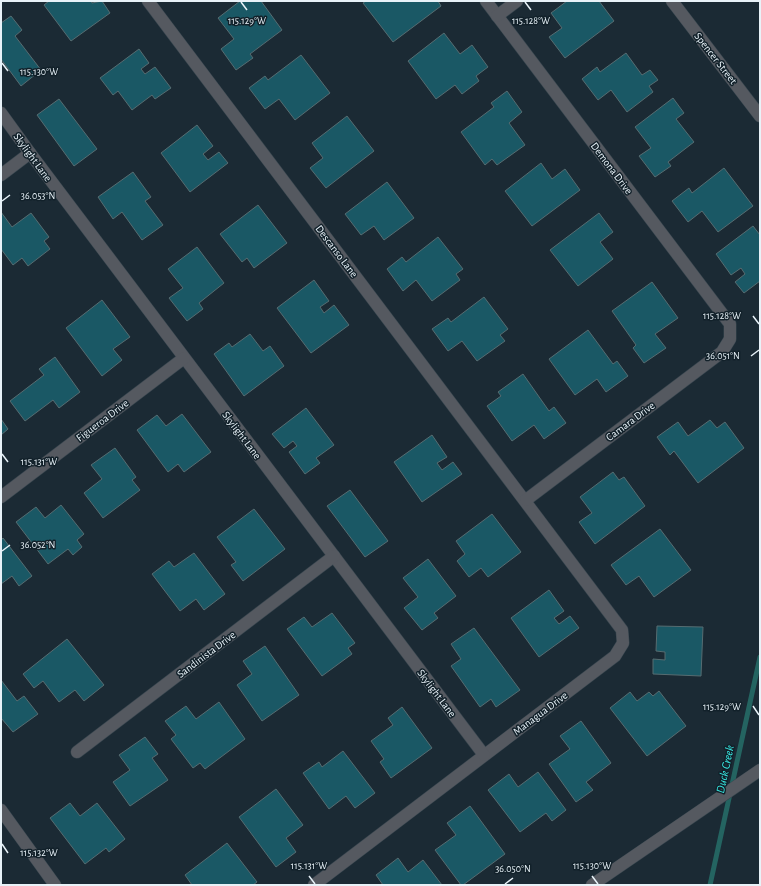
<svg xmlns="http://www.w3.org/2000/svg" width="761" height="886" viewBox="0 0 761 886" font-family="'Alegreya Sans',sans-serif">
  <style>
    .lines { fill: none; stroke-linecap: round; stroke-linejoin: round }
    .stream { stroke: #246461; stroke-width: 5 }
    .building { fill: #1a5865; stroke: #566c71 }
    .minor-casing { stroke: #38464f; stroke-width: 13 }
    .minor { stroke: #555960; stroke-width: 12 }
    .ticks { fill: none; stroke: #e8f2f8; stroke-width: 1.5 }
    .labels { text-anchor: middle; stroke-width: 3; stroke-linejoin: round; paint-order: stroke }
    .street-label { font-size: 11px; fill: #e8f2f8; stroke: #12212a }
    .water-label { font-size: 12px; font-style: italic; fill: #39ede6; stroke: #12212a }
    .ticks-label { font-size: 10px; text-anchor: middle; fill: #e8f2f8; stroke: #12212a; stroke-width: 3; stroke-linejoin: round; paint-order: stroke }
  </style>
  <rect width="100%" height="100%" fill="#1b2a34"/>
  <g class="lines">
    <path class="stream" d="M710,885L760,657"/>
  </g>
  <g class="building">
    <path d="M49,1H91L92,3L102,1L110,13L71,41L44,5Z"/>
    <path d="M240,1H261L282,30L250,54L253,58L236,70L221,49L234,39L218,18Z"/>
    <path d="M366,1H438L441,6L393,42L363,3Z"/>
    <path d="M567,1H599L614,21L565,58L549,37L562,28L551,13Z"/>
    <path d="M11,16L22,30L15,36L41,70L21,86L1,59V23Z"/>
    <path d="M444,33L460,54L472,45L488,67L476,76L479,81L462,94L455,85L436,99L408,61Z"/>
    <path d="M139,49L149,63L141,69L145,74L155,67L171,88L155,99L152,95L132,110L118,91L113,95L100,78Z"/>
    <path d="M626,53L642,75L650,70L658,80L649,86L653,92L627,112L611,90L598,100L582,79L597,67L600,72Z"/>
    <path d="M301,55L330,93L295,120L279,99L265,109L249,88L265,76L268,80Z"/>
    <path d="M507,91L522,112L509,123L525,145L497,165L492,159L485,165L461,132L494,107L491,103Z"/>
    <path d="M673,98L684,113L676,119L694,142L668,162L671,166L655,177L639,156L651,148L635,127Z"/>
    <path d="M59,99L97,149L74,166L37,115Z"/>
    <path d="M347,116L374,151L326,188L310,168L323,158L312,143Z"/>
    <path d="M197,125L213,146L203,154L208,160L219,152L228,163L190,192L161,153Z"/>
    <path d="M541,163L552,179L565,169L580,190L532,226L505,191Z"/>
    <path d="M724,168L753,206L718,232L702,211L688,222L672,201L689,188L692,193Z"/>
    <path d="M133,172L151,197L145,201L163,225L142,240L122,212L113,219L98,197Z"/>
    <path d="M387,182L414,218L384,240L374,226L361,235L345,214Z"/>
    <path d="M258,205L287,243L254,268L247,258L242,262L220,234Z"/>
    <path d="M1,212L12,227L31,213L49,237L44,241L50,249L28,266L22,258L13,265L1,249Z"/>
    <path d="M599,213L613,232L600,242L613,259L578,286L550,250Z"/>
    <path d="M753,226L760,235V281L744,293L735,282L745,274L741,268L731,275L716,254Z"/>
    <path d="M438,237L463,269L456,274L460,280L432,301L416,280L403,291L387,269L402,257L406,262Z"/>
    <path d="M197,247L224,283L199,303L203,309L187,321L169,298L183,288L168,269Z"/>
    <path d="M314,280L329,301L320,307L324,313L334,305L349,325L311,353L277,308Z"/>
    <path d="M652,282L678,318L655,334L666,348L644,363L633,348L636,345L612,311Z"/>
    <path d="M484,297L508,329L500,335L505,341L477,361L462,341L448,351L432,329L448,318L451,322Z"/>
    <path d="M102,300L130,337L113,349L122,360L102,376L66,328Z"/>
    <path d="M588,330L613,364L617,361L628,376L606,392L597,379L575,395L549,359Z"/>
    <path d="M250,334L263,351L270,346L284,366L244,396L214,354L229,343L232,347Z"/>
    <path d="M55,357L80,392L59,408L53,400L25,421L10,401L44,375L39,369Z"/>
    <path d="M523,374L549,411L554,407L566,423L544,439L534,425L512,441L487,406L501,396L498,392Z"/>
    <path d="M306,408L334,445L316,458L320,463L305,474L289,452L297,446L293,441L284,448L272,434Z"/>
    <path d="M182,414L211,452L184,472L178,464L168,472L137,430L157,415L166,426Z"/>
    <path d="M1,419L8,429L1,435Z"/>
    <path d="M710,420L717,428L725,422L744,448L698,483L674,451L670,455L657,437L678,422L688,436Z"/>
    <path d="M432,435L447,457L437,463L442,470L453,462L462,474L422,502L394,462Z"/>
    <path d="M115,448L136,477L132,480L140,490L103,518L84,493L102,479L91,465Z"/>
    <path d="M613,472L619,480L624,477L645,506L595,544L579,522L592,513L580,497Z"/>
    <path d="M350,490L388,541L365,557L327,506Z"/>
    <path d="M61,505L84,534L77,540L82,547L73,555L68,549L48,564L16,522L36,507L45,518Z"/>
    <path d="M254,509L285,549L243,581L231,565L236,562L217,537Z"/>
    <path d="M492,514L521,552L488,577L481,568L469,577L457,561L465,554L456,541Z"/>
    <path d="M660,529L691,570L654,597L639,576L626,585L611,565Z"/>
    <path d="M3,538L32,576L19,586L12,576L1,584V540Z"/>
    <path d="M194,553L225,594L204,610L196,599L180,611L152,574L169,561L174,567Z"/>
    <path d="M428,559L456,596L434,613L438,618L422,630L404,608L418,597L403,578Z"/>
    <path d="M549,590L564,611L554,618L559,624L570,616L579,628L539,657L511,618Z"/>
    <path d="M332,613L355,643L348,648L352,654L322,676L287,629L304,617L312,627Z"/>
    <path d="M657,626L703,627L701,676L653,674V659L665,660V652L656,651Z"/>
    <path d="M474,628L520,690L496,707L491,699L480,707L451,666L461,659L451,644Z"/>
    <path d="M67,639L104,685L84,701L75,690L59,702L43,681L34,688L23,674Z"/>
    <path d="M265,646L299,695L262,721L237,685L252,674L243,661Z"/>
    <path d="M1,680L17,701L24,696L38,714L13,732L1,718Z"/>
    <path d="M659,691L686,726L647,756L610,708L630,692L637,701L649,692L653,696Z"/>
    <path d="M219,702L245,739L205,769L200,763L193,768L171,739L176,735L165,721L186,706L196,719Z"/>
    <path d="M402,707L432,748L391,778L380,762L384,759L371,741L393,725L388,718Z"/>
    <path d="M581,721L611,763L586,782L593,790L576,802L549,764L570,749L560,736Z"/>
    <path d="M145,737L158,754L152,758L168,780L130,806L113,782L130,770L119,755Z"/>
    <path d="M343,751L375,793L355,808L346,796L329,809L303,773L319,762L322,767Z"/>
    <path d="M538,772L566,810L552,821L546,813L520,832L488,790L509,774L518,787Z"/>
    <path d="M276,789L303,825L286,838L296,852L276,867L239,817Z"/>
    <path d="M70,803L80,816L97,803L125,839L109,852L106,848L85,864L50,818Z"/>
    <path d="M470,806L505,854L463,885H461L435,850L456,835L447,823Z"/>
    <path d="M227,843L257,882L253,885H192L185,875Z"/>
    <path d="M398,858L408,872L423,860L442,885H383L376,875Z"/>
  </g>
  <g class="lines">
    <g class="minor-casing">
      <g id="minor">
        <path d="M148,1L622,630L623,643L615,656L314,885"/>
        <path d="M486,1L730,324V339L722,352L526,500"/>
        <path d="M672,1L760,116"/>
        <path d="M497,16L517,1"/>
        <path d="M1,113L30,153L484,755"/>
        <path d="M1,175L30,153"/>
        <path d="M1,497L184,358"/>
        <path d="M77,752L334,556"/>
        <path d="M1,810L55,885"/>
        <path d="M592,885L760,770"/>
      </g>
    </g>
    <use href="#minor" class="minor"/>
  </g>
  <path class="ticks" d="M241,2L247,10M525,2L531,10M2,63L8,71M2,201L10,195M753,316L759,324M751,356L759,350M2,454L8,462M2,551L10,545M753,706L759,715M2,844L8,853M309,876L315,884M592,876L598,884M505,884L513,878"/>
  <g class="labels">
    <g class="street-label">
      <text transform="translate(716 58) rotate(52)" y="4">Spencer Street</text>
      <text transform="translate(33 157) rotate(54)" y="4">Skylight Lane</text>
      <text transform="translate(612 168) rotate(53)" y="4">Demona Drive</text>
      <text transform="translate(337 251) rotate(53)" y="4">Descanso Lane</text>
      <text transform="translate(102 420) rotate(-37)" y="4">Figueroa Drive</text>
      <text transform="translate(630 421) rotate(-37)" y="4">Camara Drive</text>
      <text transform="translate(242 435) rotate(53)" y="4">Skylight Lane</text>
      <text transform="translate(206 654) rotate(-37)" y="4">Sandinista Drive</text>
      <text transform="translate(437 693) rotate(53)" y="4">Skylight Lane</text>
      <text transform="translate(540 713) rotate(-37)" y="4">Managua Drive</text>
    </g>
    <g class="water-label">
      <text transform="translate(725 769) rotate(-78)" y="4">Duck Creek</text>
    </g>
  </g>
  <g class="ticks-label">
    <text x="247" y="24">115.129°W</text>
    <text x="531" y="24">115.128°W</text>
    <text x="39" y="75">115.130°W</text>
    <text x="38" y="199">36.053°N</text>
    <text x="722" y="319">115.128°W</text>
    <text x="723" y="359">36.051°N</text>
    <text x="39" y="465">115.131°W</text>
    <text x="38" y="548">36.052°N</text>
    <text x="722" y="710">115.129°W</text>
    <text x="39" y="856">115.132°W</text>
    <text x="309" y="869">115.131°W</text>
    <text x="592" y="869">115.130°W</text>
    <text x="513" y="872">36.050°N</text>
  </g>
  <rect width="761" height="886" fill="none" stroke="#e8f2f8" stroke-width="4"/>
</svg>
